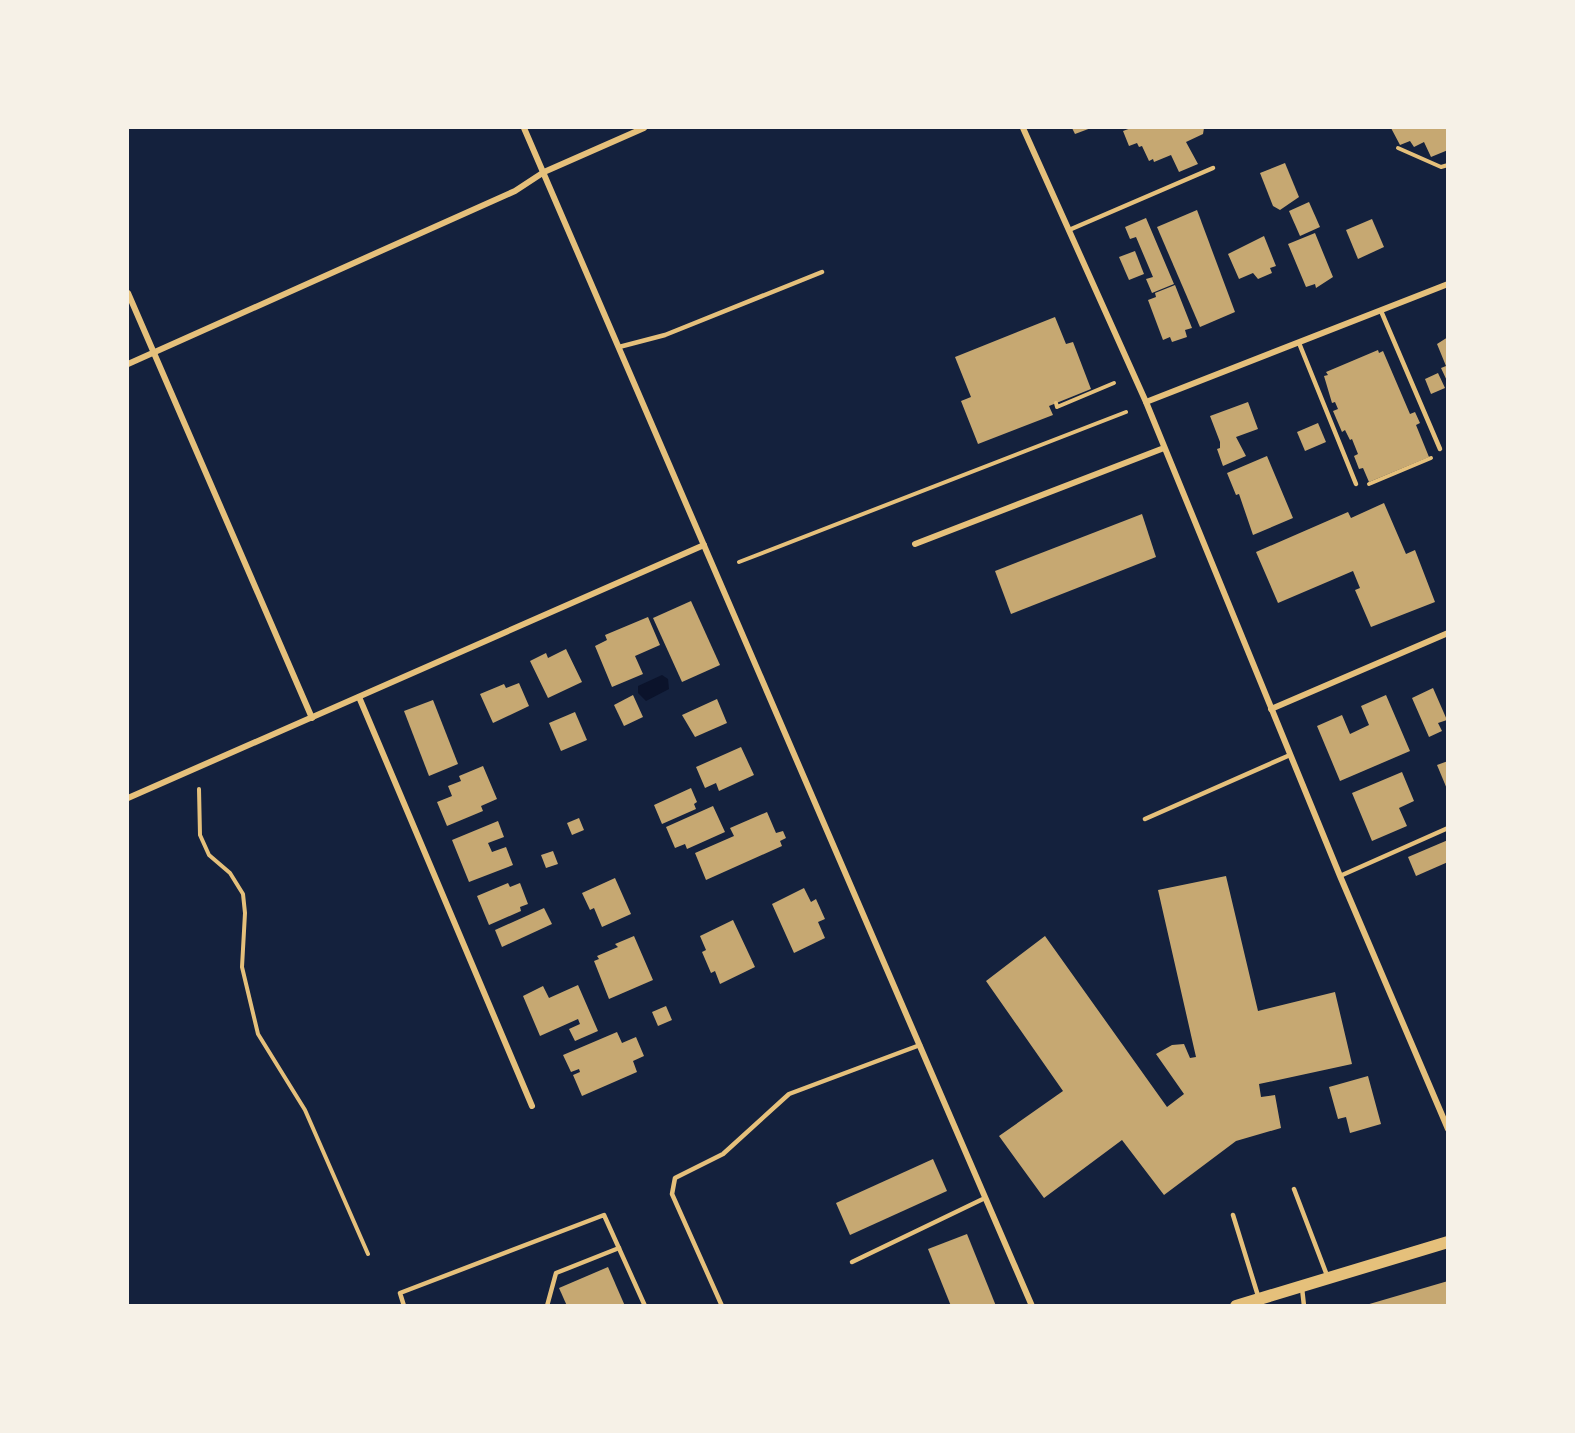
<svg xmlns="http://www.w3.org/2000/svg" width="1575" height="1433" viewBox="0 0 1575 1433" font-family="'Alegreya Sans',sans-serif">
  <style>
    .water { fill: #0b132b }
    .building { fill: #c6a872 }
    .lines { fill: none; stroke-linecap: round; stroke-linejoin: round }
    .path { stroke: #e5c07b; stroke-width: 4 }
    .service { stroke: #e5c07b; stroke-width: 4.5 }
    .minor { stroke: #e5c07b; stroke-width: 6 }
    .secondary { stroke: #e5c07b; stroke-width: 12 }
  </style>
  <rect width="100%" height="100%" fill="#14213d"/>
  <path class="water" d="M662,675L668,679L669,689L646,701L638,693V686Z"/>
  <g class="building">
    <path d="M1072,128H1091L1075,134Z"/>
    <path d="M1131,128H1204L1203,134L1186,142L1198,164L1179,172L1171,155L1154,162L1153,159L1149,161L1142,146L1139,147L1137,143L1129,146L1123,131Z"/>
    <path d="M1391,128H1448V150L1431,157L1424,142L1414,147L1410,141L1400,145Z"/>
    <path d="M1285,163L1299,197L1280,210L1273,206L1260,173Z"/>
    <path d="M1309,202L1320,227L1300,236L1289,211Z"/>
    <path d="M1197,210L1235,312L1200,327L1157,227Z"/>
    <path d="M1146,218L1174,284L1152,293L1146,279L1153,277L1136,237L1130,239L1125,227Z"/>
    <path d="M1372,219L1384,247L1358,259L1346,230Z"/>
    <path d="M1315,233L1333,277L1316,288L1315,284L1306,287L1288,244Z"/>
    <path d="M1264,236L1276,266L1270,268L1272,273L1258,279L1253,273L1239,279L1228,254Z"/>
    <path d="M1135,251L1144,274L1129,280L1119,257Z"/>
    <path d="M1175,285L1192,328L1185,330L1187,337L1172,342L1170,337L1163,340L1148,300L1156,297L1155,293Z"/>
    <path d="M1055,317L1066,344L1073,342L1091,389L1049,406L1053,415L978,444L961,401L971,397L955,357Z"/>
    <path d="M1448,337V383L1441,368L1446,366L1437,344Z"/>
    <path d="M1378,350L1379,353L1383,351L1410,414L1415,412L1420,423L1416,425L1429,457L1369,482L1363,468L1359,469L1354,456L1358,454L1352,439L1350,440L1345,430L1342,432L1333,411L1338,409L1335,402L1332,403L1324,376L1328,375L1326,372Z"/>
    <path d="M1438,373L1445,388L1431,394L1425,379Z"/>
    <path d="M1248,402L1258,429L1236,437L1246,456L1223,466L1217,449L1220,448V442L1210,416Z"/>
    <path d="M1318,423L1326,442L1305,451L1297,432Z"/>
    <path d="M1267,456L1293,518L1253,535L1239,494L1236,495L1227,473Z"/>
    <path d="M1384,503L1406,554L1415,550L1435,602L1371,627L1355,590L1360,588L1353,571L1278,603L1256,552L1348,512L1351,518Z"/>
    <path d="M1142,514L1156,557L1011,614L995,571Z"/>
    <path d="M691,601L720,665L682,682L653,618Z"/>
    <path d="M648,617L660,645L635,656L643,674L612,687L595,646L607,640L605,635Z"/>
    <path d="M566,649L582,682L548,698L530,661L546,653L548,658Z"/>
    <path d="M519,683L529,706L493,723L480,694L504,684L506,688Z"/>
    <path d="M1433,688L1447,720L1438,723L1442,731L1429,737L1412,698Z"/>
    <path d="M633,695L643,717L624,726L614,705Z"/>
    <path d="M1386,695L1410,751L1340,781L1317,726L1342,715L1350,734L1369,725L1361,706Z"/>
    <path d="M717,699L727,723L695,737L682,715Z"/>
    <path d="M433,700L458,764L429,776L404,711Z"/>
    <path d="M575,712L587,740L561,751L549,723Z"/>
    <path d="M741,747L754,775L719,791L716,783L705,788L696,767Z"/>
    <path d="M1448,761V789H1447L1437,765Z"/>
    <path d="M483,766L497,799L481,806L483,811L447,826L437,802L452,796L448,786L461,781L459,776Z"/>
    <path d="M1402,772L1414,801L1399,808L1407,826L1372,841L1352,793Z"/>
    <path d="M691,788L697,802L694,804L696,809L662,824L654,805Z"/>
    <path d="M713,806L725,832L687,849L685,844L675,848L666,827Z"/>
    <path d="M767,812L776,833L783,831L786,838L780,841L782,846L706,880L695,853L734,836L730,828Z"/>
    <path d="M579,818L584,830L572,835L567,823Z"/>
    <path d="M498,821L504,837L488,843L492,852L506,847L513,865L469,882L452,840Z"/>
    <path d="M1448,840V862L1416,876L1408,857Z"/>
    <path d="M553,851L558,864L546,868L541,855Z"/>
    <path d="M1226,876L1258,1011L1335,992L1352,1064L1259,1084L1261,1097L1275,1095L1281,1128L1236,1141L1164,1195L1122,1140L1044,1198L999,1136L1063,1091L986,981L1045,936L1167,1107L1184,1094L1156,1054L1172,1045L1184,1044L1190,1058L1196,1057L1158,890Z"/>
    <path d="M615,878L631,914L602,927L594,908L590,910L582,893Z"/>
    <path d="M508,883L510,887L520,883L528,904L520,907L521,911L489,925L477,896Z"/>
    <path d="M804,888L811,902L816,899L825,919L818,922L825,938L794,953L772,904Z"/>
    <path d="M544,908L552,924L502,947L495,930Z"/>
    <path d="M733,920L755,967L720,984L715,971L711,973L702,952L706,950L700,936Z"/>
    <path d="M634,936L653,980L609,999L594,961L599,959L597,956L618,947L615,944Z"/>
    <path d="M578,985L598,1031L575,1041L569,1029L580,1024L578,1019L540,1036L523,996L543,986L549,998Z"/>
    <path d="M666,1006L672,1020L658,1026L652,1012Z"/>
    <path d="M617,1032L622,1043L636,1037L644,1056L633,1061L637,1072L582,1096L573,1075L580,1072L579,1069L571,1072L563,1055Z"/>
    <path d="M1368,1076L1381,1124L1350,1133L1346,1117L1338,1119L1329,1087Z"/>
    <path d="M933,1159L947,1191L850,1235L836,1203Z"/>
    <path d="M967,1234L996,1306H951L928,1249Z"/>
    <path d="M608,1267L625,1306H567L559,1288Z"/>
    <path d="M1448,1281V1306H1366V1305Z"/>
  </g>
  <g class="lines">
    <g class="path">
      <path d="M1398,148L1441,167L1448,165"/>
      <path d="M1056,403L1057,407L1114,383"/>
      <path d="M1369,484L1431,458"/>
      <path d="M739,562L1126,412"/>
      <path d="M199,789L200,835L209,855L230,873L243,894L245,913L242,967L258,1034L305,1110L368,1254"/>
    </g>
    <g class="service">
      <path d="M1069,230L1213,168"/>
      <path d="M1381,311L1440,449"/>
      <path d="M1299,343L1356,484"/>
      <path d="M619,347L665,335L822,272"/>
      <path d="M1145,819L1290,755"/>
      <path d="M1340,876L1448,828"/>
      <path d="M1294,1189L1328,1278"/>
      <path d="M1233,1215L1259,1299"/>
      <path d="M852,1262L985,1198"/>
      <path d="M1302,1288L1304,1306"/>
      <path d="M404,1306L400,1293L604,1215L645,1306"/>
      <path d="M547,1306L556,1273L619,1248"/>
      <path d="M722,1306L672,1194L675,1178L723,1154L789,1094L920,1045"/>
    </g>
    <g class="minor">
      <path d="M524,128L1032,1306"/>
      <path d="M1023,128L1146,402L1340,876L1448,1129"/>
      <path d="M128,293L312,718"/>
      <path d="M128,364L515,191L544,172L644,128"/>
      <path d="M1146,402L1448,284"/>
      <path d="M915,544L1164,448"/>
      <path d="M359,697L532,1106"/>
      <path d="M1271,709L1448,633"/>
      <path d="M128,798L704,545"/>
    </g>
    <path class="secondary" d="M1236,1306L1448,1242"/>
  </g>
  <rect width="1575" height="1433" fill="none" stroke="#f6f1e7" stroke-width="258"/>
</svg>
